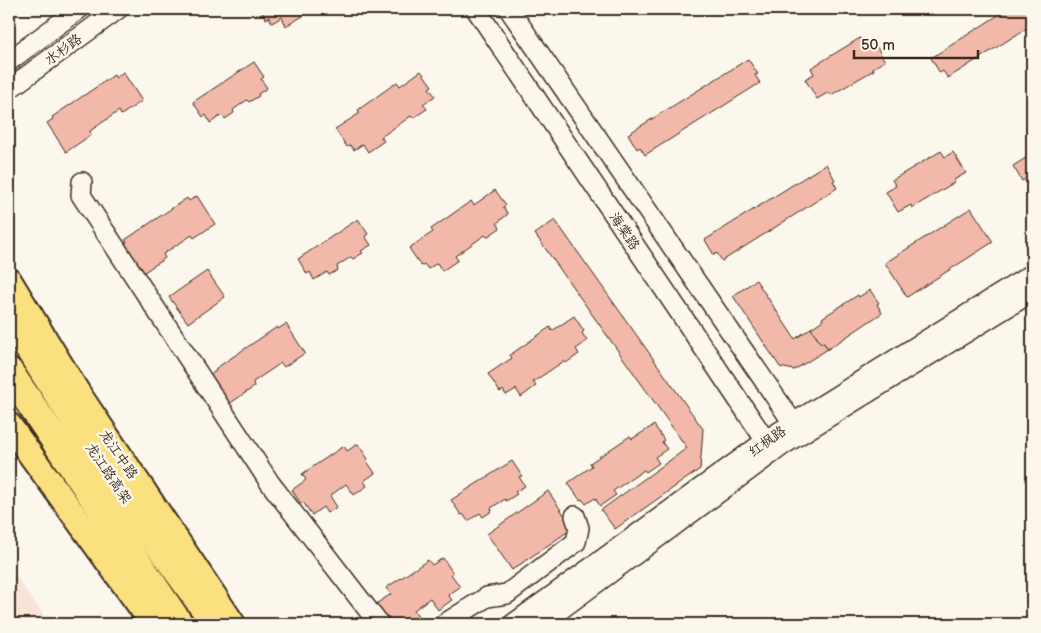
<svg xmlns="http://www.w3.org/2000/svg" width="1041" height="633" viewBox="0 0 1041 633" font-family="'Balsamiq Sans','LXGW WenKai TC',sans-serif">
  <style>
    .built { fill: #f8e4d8 }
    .building { fill: #f2b9aa; stroke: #3b2a1e }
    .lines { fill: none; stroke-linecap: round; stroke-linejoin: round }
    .minor-casing { stroke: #3b2a1e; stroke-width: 22 }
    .major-casing { stroke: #3b2a1e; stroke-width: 28 }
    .highway-casing { stroke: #3b2a1e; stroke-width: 31 }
    .minor { stroke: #fbf7ec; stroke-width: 19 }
    .major { stroke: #fbe080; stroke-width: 24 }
    .highway { stroke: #fbe080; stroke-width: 28 }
    .labels { text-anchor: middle; stroke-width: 5; stroke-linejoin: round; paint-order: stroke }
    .street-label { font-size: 14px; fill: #3b2a1e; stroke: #fbf7ec }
  </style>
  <rect width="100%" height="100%" fill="#fbf7ec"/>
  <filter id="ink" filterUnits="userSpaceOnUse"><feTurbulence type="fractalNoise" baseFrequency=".02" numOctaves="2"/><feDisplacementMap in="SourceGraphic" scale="10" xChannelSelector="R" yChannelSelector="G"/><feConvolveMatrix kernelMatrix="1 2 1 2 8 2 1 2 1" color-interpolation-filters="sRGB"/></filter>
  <g filter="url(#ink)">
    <path class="built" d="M9,565L29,595L50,624H9Z"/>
    <g class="building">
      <path d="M260,9H305L300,12L303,16L286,26L282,17L272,23L269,17L266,19Z"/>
      <path d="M1008,9H1032V25L948,78L943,71L940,73L931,58Z"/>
      <path d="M860,38L863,44L872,39L885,61L873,68L874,70L831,95L829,92L817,99L805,79L814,74L811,68Z"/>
      <path d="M748,59L758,74L755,75L760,83L645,155L640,147L637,149L628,134Z"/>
      <path d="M254,62L264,77L261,79L267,88L258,94L259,96L249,102L247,100L233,110L234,113L225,119L222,115L210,123L206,115L203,117L193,102Z"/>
      <path d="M421,71L432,86L429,88L435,96L423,104L427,109L413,118L411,116L381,137L384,141L368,152L363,144L354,150L350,145L347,147L335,129L360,113L358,110L397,82L400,86Z"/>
      <path d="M123,72L142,101L121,115L119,111L90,131L91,135L66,152L47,123L53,119L52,117L114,75L116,78Z"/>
      <path d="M941,151L945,157L953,152L966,173L954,180L955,182L912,208L911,205L898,212L886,192L896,186L892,180Z"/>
      <path d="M1032,154V186L1031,187L1026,179L1022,181L1013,166Z"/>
      <path d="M826,164L835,180L833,181L837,188L722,261L717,253L714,255L705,240Z"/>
      <path d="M495,190L506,205L503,207L508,214L497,223L500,228L487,237L485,235L455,256L458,260L442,271L437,263L428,269L424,264L421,266L409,248L433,232L431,229L471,201L474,205Z"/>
      <path d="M197,196L215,224L194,238L192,235L163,254L165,258L140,275L120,247L127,242L125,240L187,198L189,201Z"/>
      <path d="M971,208L993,242L907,297L885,263Z"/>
      <path d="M358,219L368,234L365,236L371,245L361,251L363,253L353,259L351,257L337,266L338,270L329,275L327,272L314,280L310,272L307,274L298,259Z"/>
      <path d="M555,220L703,429L700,469L615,529L601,510L687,448L535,234Z"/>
      <path d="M207,271L225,297L188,323L169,297Z"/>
      <path d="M756,280L795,339L811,328L821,344L823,342L828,349L794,370L780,367L733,296Z"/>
      <path d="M870,290L879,303L877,304L882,313L828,349L823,342L821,344L811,328L823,320L822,318L858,295L859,297Z"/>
      <path d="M574,316L584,331L582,333L587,341L576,349L579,354L566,363L564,361L533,382L536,386L521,397L516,389L506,395L503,390L500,392L488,374L512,358L510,355L550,327L552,331Z"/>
      <path d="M286,324L305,353L284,367L281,363L253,382L254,387L229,404L209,375L216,371L215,369L277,327L278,329Z"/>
      <path d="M654,425L664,440L662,442L667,449L655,457L659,463L646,472L644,470L613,491L616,495L600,506L595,498L586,504L582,499L580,500L568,483L592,466L590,463L630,436L632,439Z"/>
      <path d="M358,444L368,459L366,460L375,473L364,481L367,486L354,495L346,484L330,496L337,507L327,513L323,507L312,515L303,502L301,504L292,490L306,480L302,474L344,446L347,451Z"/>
      <path d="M512,461L522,476L519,477L525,486L515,492L517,494L506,501L505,499L491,508L492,511L483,517L480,513L468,521L463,514L461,515L451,500Z"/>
      <path d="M548,491L573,528L512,570L487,534Z"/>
      <path d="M443,558L453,573L451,574L460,587L448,595L452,600L438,610L430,598L414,610L421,620L416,624H410L408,621L403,624H393L388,616L385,618L376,604L391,594L386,588L428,560L432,565Z"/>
    </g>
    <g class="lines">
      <g class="minor-casing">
        <g id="minor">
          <path d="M476,9L772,450"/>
          <path d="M509,9L800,433"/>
          <path d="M9,61L79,9"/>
          <path d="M9,89L118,9"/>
          <path d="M82,182L81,195L270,483L379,624"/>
          <path d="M444,624L487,597L507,594L576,542L579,528L575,516"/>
          <path d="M513,624L774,435L1032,274"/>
          <path d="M541,624L783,445L1032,292"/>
        </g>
      </g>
      <g class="major-casing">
        <g id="major">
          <path d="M9,280L78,393L233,624"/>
          <path d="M9,425L153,624"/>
        </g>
      </g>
      <g class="highway-casing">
        <g id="highway">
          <path d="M9,317L115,483L216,624"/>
          <path d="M9,372L179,624"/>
        </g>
      </g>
      <use href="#minor" class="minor"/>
      <use href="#major" class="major"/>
      <use href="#highway" class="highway"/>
    </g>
  </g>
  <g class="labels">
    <g class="street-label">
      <text transform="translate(63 49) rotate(-36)" y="5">水杉路</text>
      <text transform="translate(625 231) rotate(56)" y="5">海棠路</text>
      <text transform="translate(767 441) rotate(-35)" y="5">红枫路</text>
      <text transform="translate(119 454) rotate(56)" y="5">龙江中路</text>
      <text transform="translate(109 473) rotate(56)" y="5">龙江路高架</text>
    </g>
  </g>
  <rect width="1041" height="633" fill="none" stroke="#fbf7ec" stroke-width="30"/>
  <rect x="15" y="15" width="1011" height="603" fill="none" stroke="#3b2a1e" stroke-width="2" filter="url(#ink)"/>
  <path d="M854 50v8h124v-8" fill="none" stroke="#3b2a1e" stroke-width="2.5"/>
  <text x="861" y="50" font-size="15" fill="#3b2a1e" stroke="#fbf7ec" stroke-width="4" paint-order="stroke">50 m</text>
</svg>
